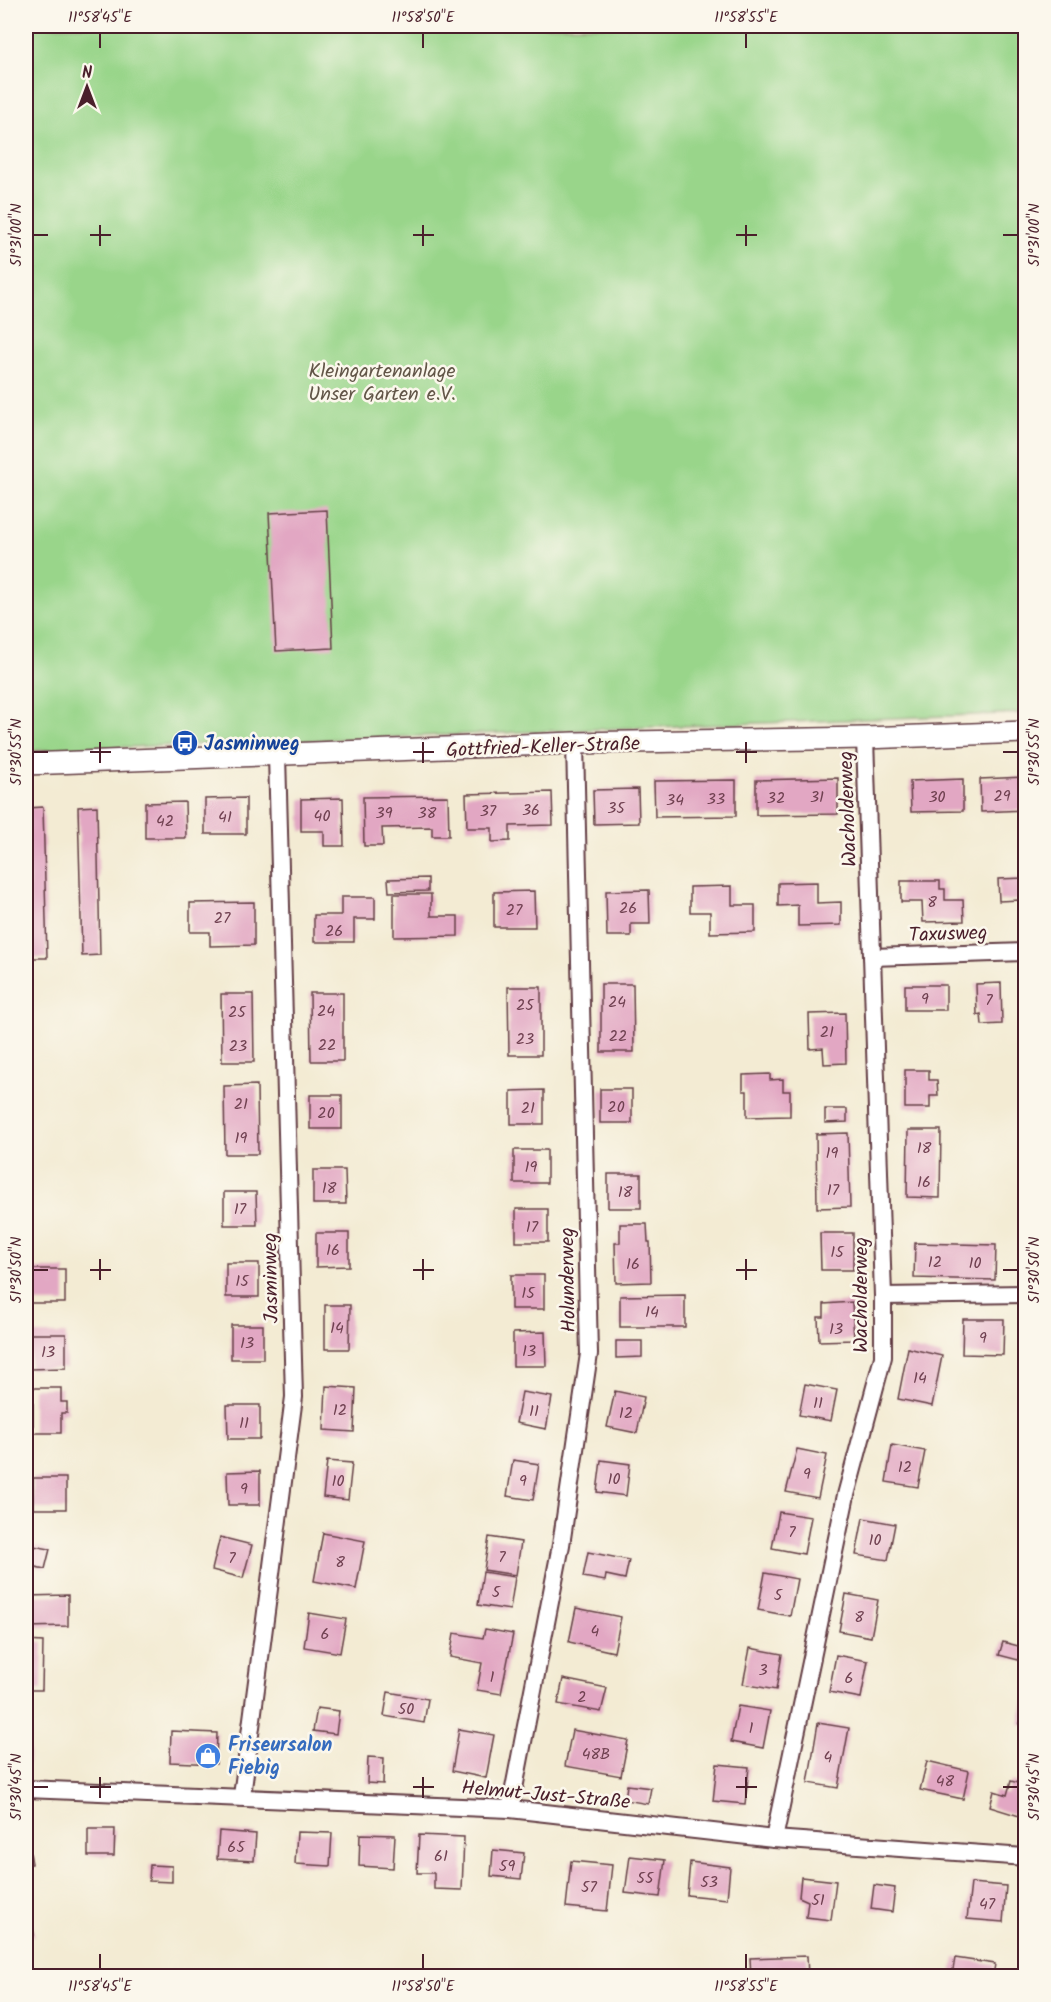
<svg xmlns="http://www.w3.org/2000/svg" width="1051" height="2002" viewBox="0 0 1051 2002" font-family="Kalam,sans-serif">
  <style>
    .green { fill: #99d58a; stroke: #727a5a; stroke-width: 1.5 }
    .building { fill: #e2a7c3 }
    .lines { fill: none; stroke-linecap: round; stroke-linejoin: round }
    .minor-casing { stroke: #633e44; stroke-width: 20 }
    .tertiary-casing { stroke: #633e44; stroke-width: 24 }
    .minor { stroke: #fff; stroke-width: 16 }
    .tertiary { stroke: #fff; stroke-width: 21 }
    .ticks { fill: none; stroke: #4a1f2b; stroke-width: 2 }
    .labels { text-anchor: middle; stroke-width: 5; stroke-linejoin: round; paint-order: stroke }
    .number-label { font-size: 16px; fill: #704151 }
    .park-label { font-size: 20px; fill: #625648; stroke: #fbf7ec }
    .transit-label { font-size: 20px; font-weight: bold; fill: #164399; stroke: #fbf7ec; text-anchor: start }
    .street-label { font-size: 20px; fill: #4a1f2b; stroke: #fbf7ec }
    .shop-label { font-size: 20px; font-weight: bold; fill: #366cbe; stroke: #fbf7ec; text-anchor: start }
    .neatline { fill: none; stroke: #4a1f2b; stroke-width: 2 }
    .ticks-label { font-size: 15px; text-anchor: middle; fill: #4a1f2b }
  </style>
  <rect width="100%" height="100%" fill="#fbf7ec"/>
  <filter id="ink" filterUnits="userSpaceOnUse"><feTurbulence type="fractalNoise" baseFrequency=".0167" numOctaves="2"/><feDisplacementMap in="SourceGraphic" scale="12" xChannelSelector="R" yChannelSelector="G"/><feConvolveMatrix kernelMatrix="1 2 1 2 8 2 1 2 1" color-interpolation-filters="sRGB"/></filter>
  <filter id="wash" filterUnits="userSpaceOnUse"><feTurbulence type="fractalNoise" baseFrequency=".008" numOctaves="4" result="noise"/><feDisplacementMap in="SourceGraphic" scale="24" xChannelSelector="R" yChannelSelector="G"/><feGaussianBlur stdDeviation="1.35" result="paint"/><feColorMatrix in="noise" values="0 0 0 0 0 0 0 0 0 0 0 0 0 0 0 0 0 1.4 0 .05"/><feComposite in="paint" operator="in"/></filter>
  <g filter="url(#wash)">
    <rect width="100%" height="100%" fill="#f3ebd3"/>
    <path class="green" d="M26,26H1025V713L26,751Z"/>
    <g id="blocks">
      <g class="building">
        <path d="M327,510L333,648L276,651L269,513Z"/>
        <path d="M1026,777V810L981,812L980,779Z"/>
        <path d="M838,778V814L756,815V780Z"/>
        <path d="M963,779V811L911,812L910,781Z"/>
        <path d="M736,780V816L655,817L654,781Z"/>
        <path d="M638,789L639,823L594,824L593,790Z"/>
        <path d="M552,792L553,825L510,826V841L492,842V828H467L466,794Z"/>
        <path d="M448,796L449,836H432V827L382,828L383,846H364L363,797Z"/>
        <path d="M246,798V834H205V799Z"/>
        <path d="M343,798L344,846H324V831H301V799Z"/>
        <path d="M185,802L186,838H145V803Z"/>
        <path d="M97,806L100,955L82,956L78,807Z"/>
        <path d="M43,807L47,958H31L27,808Z"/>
        <path d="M428,878V891L389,892L388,879Z"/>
        <path d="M1026,878V921H1019V900L999,901L998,879Z"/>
        <path d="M901,881H940V889H945V900H963L964,921L923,922L922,902H901Z"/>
        <path d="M817,882V903L841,902V925L798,926V905L778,906V883Z"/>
        <path d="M732,886V905H755V932L710,933V912H690V887Z"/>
        <path d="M649,890L650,924H631V936H607L606,891Z"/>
        <path d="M534,891L535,927H494V892Z"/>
        <path d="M394,894H431V916H458V936L394,937Z"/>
        <path d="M341,897H375V919H354V942H314V915H341Z"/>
        <path d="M254,902V945L210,946V932H190V903Z"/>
        <path d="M26,913H27L29,959H26Z"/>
        <path d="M1001,983L1002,1024L982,1025L981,1014L977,1015L976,984Z"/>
        <path d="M601,984H633L634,1052H601Z"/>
        <rect x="905" y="985" width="41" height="25"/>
        <path d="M508,987H541V1055H509Z"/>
        <path d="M310,993H343V1061H311Z"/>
        <path d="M221,994H253L254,1062H222Z"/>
        <path d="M845,1013L846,1063L824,1064L823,1048L810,1049L809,1014Z"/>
        <path d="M905,1070H929V1080H937L938,1096H930V1108H905Z"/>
        <path d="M770,1074V1080L783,1079V1091H790V1116L747,1117V1091H743V1075Z"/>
        <path d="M257,1085L258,1154H225L224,1086Z"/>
        <rect x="600" y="1089" width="32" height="34"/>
        <path d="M544,1090V1124H511V1091Z"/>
        <rect x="310" y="1095" width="32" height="34"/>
        <path d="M825,1109H847V1122L825,1123Z"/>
        <path d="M908,1130H941L940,1198L907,1197Z"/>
        <path d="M848,1133L850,1207L817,1208L816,1134Z"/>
        <rect x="514" y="1150" width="33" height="33"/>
        <path d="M313,1170H345L346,1204H313Z"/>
        <rect x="608" y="1174" width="33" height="34"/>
        <path d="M224,1192H256L257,1225H224Z"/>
        <rect x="516" y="1209" width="32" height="33"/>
        <path d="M620,1224H647L648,1242H650L651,1282L616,1283L615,1243H620Z"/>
        <path d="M316,1233H349V1266L316,1267Z"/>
        <path d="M820,1233H853V1270H821Z"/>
        <path d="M915,1243L996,1245L995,1280L914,1278Z"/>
        <rect x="226" y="1263" width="33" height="34"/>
        <rect x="28" y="1269" width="37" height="34"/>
        <rect x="511" y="1275" width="33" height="34"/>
        <path d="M685,1295V1327H620V1296Z"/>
        <path d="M852,1302L854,1340L819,1341L818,1317H824V1304Z"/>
        <path d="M325,1305H350L349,1349H325Z"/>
        <path d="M963,1319H1004L1003,1355L962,1354Z"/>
        <rect x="231" y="1325" width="32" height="34"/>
        <path d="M545,1332L546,1366H513V1333Z"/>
        <path d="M30,1334H66V1368L30,1369Z"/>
        <path d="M616,1341H642V1357L616,1358Z"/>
        <path d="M908,1348L942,1356L932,1406L898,1399Z"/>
        <path d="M805,1384L837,1390L831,1421L799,1415Z"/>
        <path d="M326,1386L356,1388L354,1432L324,1430Z"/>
        <path d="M33,1388H61V1402H67V1413H61V1433H33Z"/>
        <path d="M615,1391L644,1397L637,1433L607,1427Z"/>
        <path d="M522,1392L552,1397L546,1429L516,1423Z"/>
        <path d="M227,1405H260V1439H228Z"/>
        <path d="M892,1445L925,1451L918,1487L886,1482Z"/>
        <path d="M797,1449L827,1455L818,1498L786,1492Z"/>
        <path d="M513,1460L539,1464L533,1500L507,1496Z"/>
        <path d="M601,1460L630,1464L626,1496L597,1492Z"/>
        <path d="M327,1461L352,1463L348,1500L323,1497Z"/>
        <path d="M260,1471V1505H228L227,1472Z"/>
        <rect x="33" y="1478" width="33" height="31"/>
        <path d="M779,1512L811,1517L804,1554L772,1548Z"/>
        <path d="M863,1518L895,1524L888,1560L856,1555Z"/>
        <path d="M323,1533L365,1541L356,1589L314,1581Z"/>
        <path d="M220,1537L252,1545L243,1578L212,1570Z"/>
        <path d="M489,1537L521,1542L516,1575L484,1570Z"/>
        <path d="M28,1545L50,1549L45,1569L26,1565Z"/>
        <path d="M588,1552L629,1560L625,1579L606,1575L605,1581L583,1577Z"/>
        <path d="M483,1572L515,1577L510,1610L478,1605Z"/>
        <path d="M765,1573L797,1579L790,1616L758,1610Z"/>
        <path d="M846,1594L878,1600L871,1637L839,1631Z"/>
        <path d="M68,1595V1626L26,1627V1596Z"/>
        <path d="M576,1608L621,1617L614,1652L569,1642Z"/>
        <path d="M309,1613L346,1619L340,1653L304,1647Z"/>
        <path d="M485,1629L513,1634L501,1694L477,1690L482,1663L450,1657L454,1633L483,1638Z"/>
        <path d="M26,1641L43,1642L42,1690H26Z"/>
        <path d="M1003,1642L1026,1648V1662L999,1655Z"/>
        <path d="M750,1648L782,1654L776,1690L743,1684Z"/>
        <path d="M836,1655L868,1661L861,1698L829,1692Z"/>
        <path d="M563,1679L607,1688L601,1712L558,1704Z"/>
        <path d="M388,1692L428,1699L424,1723L384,1716Z"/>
        <path d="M1025,1700H1026V1725L1019,1724Z"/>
        <path d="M738,1706L770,1711L763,1748L731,1742Z"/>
        <path d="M317,1708L339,1711L336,1734L313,1731Z"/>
        <path d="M818,1723L849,1728L838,1788L808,1783Z"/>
        <path d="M459,1729L494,1735L486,1778L452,1771Z"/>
        <path d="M26,1730H31L28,1765L26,1764Z"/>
        <path d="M572,1730L628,1740L621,1776L565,1766Z"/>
        <path d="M171,1731L217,1733L216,1764L170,1762Z"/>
        <path d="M368,1757L384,1758L383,1784L367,1783Z"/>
        <path d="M927,1761L969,1771L963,1799L920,1790Z"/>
        <path d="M717,1764L749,1767L745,1804L713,1801Z"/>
        <path d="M1011,1781L1026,1785V1818L990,1807L994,1791L1007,1795Z"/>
        <path d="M627,1785L651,1788L648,1804L625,1800Z"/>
        <path d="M26,1829L32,1864L26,1865Z"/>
        <path d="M88,1829H115L114,1856H88Z"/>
        <path d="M219,1831L256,1834L254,1861L217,1859Z"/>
        <path d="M297,1832L332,1833L330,1866L295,1864Z"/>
        <path d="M360,1834L395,1835L393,1868L359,1866Z"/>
        <path d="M419,1835L464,1837L462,1890L434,1889V1873H417Z"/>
        <path d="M493,1850L524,1853L521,1879L491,1876Z"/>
        <path d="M630,1856L665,1860L660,1897L625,1893Z"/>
        <path d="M571,1861L612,1865L607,1911L566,1907Z"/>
        <path d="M690,1862L730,1867L727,1899L687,1895Z"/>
        <path d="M150,1865L172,1866V1882L149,1881Z"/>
        <path d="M801,1877L836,1881L831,1920L806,1917L808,1901L799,1897Z"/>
        <path d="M971,1883L1006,1886L1003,1922L967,1919Z"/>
        <path d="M874,1885L895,1888L892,1912L871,1909Z"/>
        <path d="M30,1908L34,1935L26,1936V1909Z"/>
        <path d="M807,1956L808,1976H751L750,1958Z"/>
        <path d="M955,1958L995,1964L993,1976H952Z"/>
        <path d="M732,1972V1976H687V1974Z"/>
      </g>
    </g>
  </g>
  <g filter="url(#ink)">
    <use href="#blocks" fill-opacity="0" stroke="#633e44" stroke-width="1.5"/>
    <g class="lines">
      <g class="minor-casing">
        <g id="minor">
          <path d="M872,957L1026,952"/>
          <path d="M883,1296L1026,1294"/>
          <path d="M26,1789L510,1809L774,1839L1026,1857"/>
          <path d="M242,1796L294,1397L277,755"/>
          <path d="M510,1809L561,1545L589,1354L575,743"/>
          <path d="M774,1839L846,1495L883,1357V1296L865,738"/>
          <path d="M1025,1976H1026"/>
        </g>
      </g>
      <g class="tertiary-casing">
        <path id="tertiary" d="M26,764L575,743L865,738L1026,732"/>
      </g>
      <use href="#minor" class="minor"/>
      <use href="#tertiary" class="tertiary"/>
    </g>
  </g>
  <path class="ticks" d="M100,33V48M423,33V48M746,33V48M100,225V246M423,225V246M746,225V246M33,235H48M90,235H111M413,235H434M736,235H757M1003,235H1018M100,742V763M423,742V763M746,742V763M33,752H48M90,752H111M413,752H434M736,752H757M1003,752H1018M100,1259V1280M423,1259V1280M746,1259V1280M33,1270H48M90,1270H111M413,1270H434M736,1270H757M1003,1270H1018M100,1777V1798M423,1777V1798M746,1777V1798M33,1787H48M90,1787H111M413,1787H434M736,1787H757M1003,1787H1018M100,1954V1969M423,1954V1969M746,1954V1969"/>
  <defs>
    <g id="bus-disc" transform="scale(1.35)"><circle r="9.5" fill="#1a4fb4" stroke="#fbf7ec"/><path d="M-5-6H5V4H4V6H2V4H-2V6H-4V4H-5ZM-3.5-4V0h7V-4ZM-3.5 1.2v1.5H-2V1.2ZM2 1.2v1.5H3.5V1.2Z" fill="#fff"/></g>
    <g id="shop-disc" transform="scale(1.35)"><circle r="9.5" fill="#3f7fe0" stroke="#fbf7ec"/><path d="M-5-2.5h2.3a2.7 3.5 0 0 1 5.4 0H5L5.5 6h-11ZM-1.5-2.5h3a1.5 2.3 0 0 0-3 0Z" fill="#fff"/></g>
  </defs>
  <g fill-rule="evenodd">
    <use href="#bus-disc" x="185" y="743"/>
    <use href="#shop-disc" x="208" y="1756"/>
  </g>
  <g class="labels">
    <g class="number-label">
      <text x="1002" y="801">29</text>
      <text x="817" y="802">31</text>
      <text x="937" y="802">30</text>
      <text x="776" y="803">32</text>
      <text x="716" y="804">33</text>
      <text x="675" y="805">34</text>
      <text x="616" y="813">35</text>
      <text x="531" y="815">36</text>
      <text x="488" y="816">37</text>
      <text x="384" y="818">39</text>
      <text x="427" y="818">38</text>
      <text x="322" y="821">40</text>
      <text x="225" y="822">41</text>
      <text x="165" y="826">42</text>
      <text x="932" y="907">8</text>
      <text x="628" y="913">26</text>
      <text x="514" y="915">27</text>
      <text x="222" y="923">27</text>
      <text x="334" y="936">26</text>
      <text x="925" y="1004">9</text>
      <text x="989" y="1005">7</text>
      <text x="617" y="1007">24</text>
      <text x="525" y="1010">25</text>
      <text x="326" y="1016">24</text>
      <text x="237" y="1017">25</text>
      <text x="827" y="1037">21</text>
      <text x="618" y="1041">22</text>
      <text x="525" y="1044">23</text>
      <text x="327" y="1050">22</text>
      <text x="238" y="1051">23</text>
      <text x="241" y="1109">21</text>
      <text x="616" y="1112">20</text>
      <text x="528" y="1113">21</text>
      <text x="326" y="1118">20</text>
      <text x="241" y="1143">19</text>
      <text x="924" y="1153">18</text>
      <text x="832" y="1158">19</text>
      <text x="531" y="1172">19</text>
      <text x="924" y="1187">16</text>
      <text x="329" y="1193">18</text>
      <text x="833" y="1195">17</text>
      <text x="625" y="1197">18</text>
      <text x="240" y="1214">17</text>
      <text x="532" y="1232">17</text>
      <text x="333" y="1255">16</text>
      <text x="837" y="1257">15</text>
      <text x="935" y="1267">12</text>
      <text x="975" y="1268">10</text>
      <text x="633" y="1269">16</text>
      <text x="242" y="1286">15</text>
      <text x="528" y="1298">15</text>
      <text x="652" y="1317">14</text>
      <text x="337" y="1333">14</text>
      <text x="836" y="1334">13</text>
      <text x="983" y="1343">9</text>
      <text x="247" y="1348">13</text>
      <text x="529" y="1356">13</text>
      <text x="48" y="1357">13</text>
      <text x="920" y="1383">14</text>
      <text x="818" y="1408">11</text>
      <text x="340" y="1415">12</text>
      <text x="534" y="1416">11</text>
      <text x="626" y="1418">12</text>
      <text x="244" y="1428">11</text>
      <text x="905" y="1472">12</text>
      <text x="807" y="1479">9</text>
      <text x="614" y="1484">10</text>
      <text x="338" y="1486">10</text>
      <text x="523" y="1486">9</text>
      <text x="244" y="1494">9</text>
      <text x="792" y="1537">7</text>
      <text x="875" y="1545">10</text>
      <text x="502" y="1562">7</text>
      <text x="232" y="1563">7</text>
      <text x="340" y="1567">8</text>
      <text x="496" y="1597">5</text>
      <text x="778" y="1600">5</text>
      <text x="859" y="1622">8</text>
      <text x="595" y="1636">4</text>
      <text x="325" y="1639">6</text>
      <text x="763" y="1675">3</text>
      <text x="492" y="1682">1</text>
      <text x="849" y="1683">6</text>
      <text x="582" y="1702">2</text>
      <text x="406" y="1714">50</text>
      <text x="751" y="1733">1</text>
      <text x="596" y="1759">48B</text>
      <text x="828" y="1762">4</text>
      <text x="945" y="1786">48</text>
      <text x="236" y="1852">65</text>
      <text x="441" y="1861">61</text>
      <text x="507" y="1871">59</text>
      <text x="645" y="1883">55</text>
      <text x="709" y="1887">53</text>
      <text x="589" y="1892">57</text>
      <text x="818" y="1905">51</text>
      <text x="987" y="1909">47</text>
    </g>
    <g class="park-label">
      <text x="382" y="377">Kleingartenanlage<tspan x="382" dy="23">Unser Garten e.V.</tspan></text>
    </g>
    <g class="transit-label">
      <text x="204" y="750">Jasminweg</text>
    </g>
    <g class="street-label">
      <text transform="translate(543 746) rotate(-2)" y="7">Gottfried-Keller-Straße</text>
      <text transform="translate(847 809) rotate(-92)" y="7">Wacholderweg</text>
      <text transform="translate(948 933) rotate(-2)" y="7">Taxusweg</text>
      <text transform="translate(270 1278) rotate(-91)" y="7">Jasminweg</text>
      <text transform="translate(567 1280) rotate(-91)" y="7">Holunderweg</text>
      <text transform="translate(860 1295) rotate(-90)" y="7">Wacholderweg</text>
      <text transform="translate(546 1794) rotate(5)" y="7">Helmut-Just-Straße</text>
    </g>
    <g class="shop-label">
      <text x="228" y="1751">Friseursalon<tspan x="228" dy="23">Fiebig</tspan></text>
    </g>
  </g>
  <rect width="1051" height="2002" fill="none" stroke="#fbf7ec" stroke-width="66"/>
  <g transform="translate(87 87)" stroke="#fbf7ec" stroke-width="4.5" paint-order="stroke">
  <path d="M0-4.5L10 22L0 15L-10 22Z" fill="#4a1f2b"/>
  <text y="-9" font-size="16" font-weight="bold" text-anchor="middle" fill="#4a1f2b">N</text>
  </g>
  <rect x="33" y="33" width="985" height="1936" class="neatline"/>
  <g class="ticks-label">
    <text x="100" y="22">11°58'45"E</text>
    <text x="423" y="22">11°58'50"E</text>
    <text x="746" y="22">11°58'55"E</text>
    <text transform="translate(16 235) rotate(-90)" y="5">51°31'00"N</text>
    <text transform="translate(1034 235) rotate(-90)" y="5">51°31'00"N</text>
    <text transform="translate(16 752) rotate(-90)" y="5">51°30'55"N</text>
    <text transform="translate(1034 752) rotate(-90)" y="5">51°30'55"N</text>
    <text transform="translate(16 1270) rotate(-90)" y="5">51°30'50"N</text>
    <text transform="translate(1034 1270) rotate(-90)" y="5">51°30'50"N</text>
    <text transform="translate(16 1787) rotate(-90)" y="5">51°30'45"N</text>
    <text transform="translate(1034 1787) rotate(-90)" y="5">51°30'45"N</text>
    <text x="100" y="1991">11°58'45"E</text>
    <text x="423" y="1991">11°58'50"E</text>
    <text x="746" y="1991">11°58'55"E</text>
  </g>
</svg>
